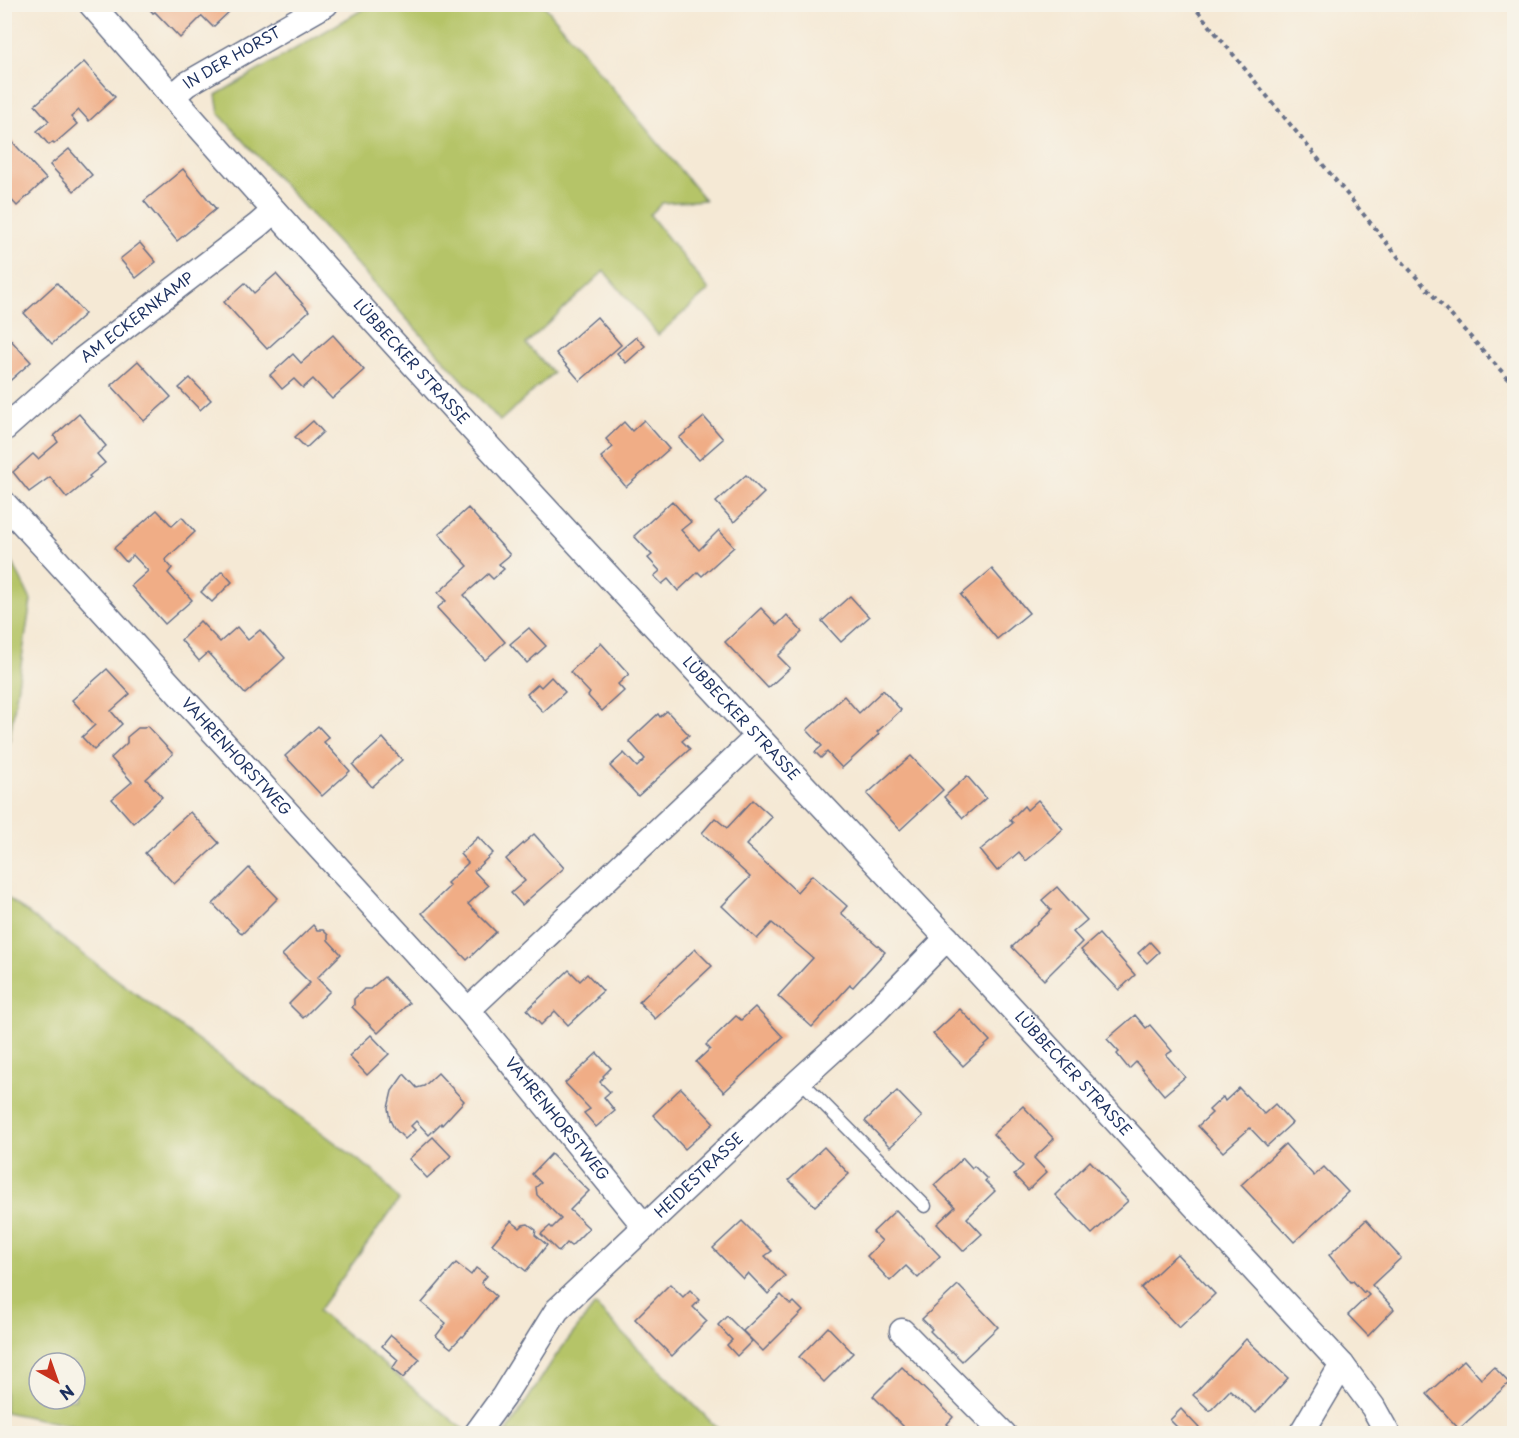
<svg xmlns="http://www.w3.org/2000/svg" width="1519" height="1438" viewBox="0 0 1519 1438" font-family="'Playpen Sans',sans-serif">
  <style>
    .green { fill: #b5c467; stroke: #687a62; stroke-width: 1.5; fill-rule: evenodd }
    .building { fill: #f0ad86 }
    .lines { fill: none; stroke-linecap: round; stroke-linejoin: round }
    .lane-casing { stroke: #677088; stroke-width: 15 }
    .street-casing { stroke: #677088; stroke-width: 27 }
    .path { stroke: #677088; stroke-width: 4; stroke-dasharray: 4.5 4.5; stroke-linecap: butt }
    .lane { stroke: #fff; stroke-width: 12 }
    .street { stroke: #fff; stroke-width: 24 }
    .labels { text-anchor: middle; stroke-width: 5; stroke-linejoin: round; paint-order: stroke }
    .street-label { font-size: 15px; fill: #1b2f5e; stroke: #f7f3e8 }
  </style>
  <rect width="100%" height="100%" fill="#f7f3e8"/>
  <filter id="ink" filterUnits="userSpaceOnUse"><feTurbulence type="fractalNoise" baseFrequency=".0167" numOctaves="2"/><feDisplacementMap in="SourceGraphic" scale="12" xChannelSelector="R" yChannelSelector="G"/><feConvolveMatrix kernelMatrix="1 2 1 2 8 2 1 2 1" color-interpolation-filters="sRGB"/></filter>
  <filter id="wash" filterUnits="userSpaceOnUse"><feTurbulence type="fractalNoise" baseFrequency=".008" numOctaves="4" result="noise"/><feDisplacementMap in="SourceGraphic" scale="24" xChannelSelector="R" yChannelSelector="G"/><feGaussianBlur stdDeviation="1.35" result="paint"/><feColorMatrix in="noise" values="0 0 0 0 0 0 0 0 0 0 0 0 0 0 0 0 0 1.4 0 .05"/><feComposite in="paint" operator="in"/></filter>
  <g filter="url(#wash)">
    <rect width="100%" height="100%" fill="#f5e9d5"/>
    <g class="green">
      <path d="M372,4L544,5L705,200L662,203L650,215L709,290L658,335L604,271L526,344L553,373L500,421L219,114L216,95Z"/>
      <path d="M5,547L31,600L5,769L4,547Z"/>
      <path d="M4,895L377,1174L399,1200L318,1311L467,1432L466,1433L111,1434L5,1412ZM39,1363H75V1399H39Z"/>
      <path d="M595,1305L722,1433H506L555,1357Z"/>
    </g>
    <g id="blocks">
      <g class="building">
        <path d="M145,4H231V10L213,27L202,16L180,38L155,12L153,13Z"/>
        <path d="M84,62L115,97L89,121L79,110L71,117L77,124L54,144L53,142L49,145L37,131L49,121L35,105Z"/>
        <path d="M10,139L46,179L17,206L4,192V141H8Z"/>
        <path d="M69,149L92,175L74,191L50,165Z"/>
        <path d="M183,169L216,209L177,241L144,201Z"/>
        <path d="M140,243L156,262L136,278L120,259Z"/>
        <path d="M276,274L309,311L267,349L224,302L245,283L254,293Z"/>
        <path d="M57,283L85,314L52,344L24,313Z"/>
        <path d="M597,317L621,345L580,381L556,353Z"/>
        <path d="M333,335L364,370L332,399L313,379L303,388L294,379L282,389L270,375L293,354L301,363Z"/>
        <path d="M8,337L31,362L4,386V340Z"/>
        <path d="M636,337L645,346L626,363L617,353Z"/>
        <path d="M138,361L171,397L144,421L111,385Z"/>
        <path d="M190,378L211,400L200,410L179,388Z"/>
        <path d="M79,414L106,446L97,454L105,463L89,476L91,478L67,498L50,477L29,492L13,472L33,454L38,459L58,442L54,436Z"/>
        <path d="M704,417L723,439L699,460L679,438Z"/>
        <path d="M644,420L669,449L626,487L601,457L613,447L606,439L624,422L632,431Z"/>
        <path d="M313,421L323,432L306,448L295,437Z"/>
        <path d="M746,475L764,493L734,522L716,502Z"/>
        <path d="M672,501L691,522L681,530L699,550L719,530L734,547L702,576L698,572L678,591L668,579L662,584L654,576L660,571L648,558L652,555L634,536Z"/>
        <path d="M468,508L510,555L499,564L504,569L493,579L488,574L464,595L505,642L485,660L437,608L446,601L438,593L468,566L439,534Z"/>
        <path d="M157,510L172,526L182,517L195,532L165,560L172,568L168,573L192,600L165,624L131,586L148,571L133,555L126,562L114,548Z"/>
        <path d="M992,569L1029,613L997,639L961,595Z"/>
        <path d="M222,571L232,582L212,602L201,592Z"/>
        <path d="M850,596L869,617L841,642L822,621Z"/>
        <path d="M761,608L777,625L787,615L802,632L778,656L790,668L768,688L725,642Z"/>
        <path d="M200,621L220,642L237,627L248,640L260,630L285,658L245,694L208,653L199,661L181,640Z"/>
        <path d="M529,628L546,646L527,663L510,644Z"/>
        <path d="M601,643L629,674L618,684L624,691L602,711L588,696L590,693L570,672Z"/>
        <path d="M107,669L130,694L111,711L122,724L94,750L82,737L95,725L72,700Z"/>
        <path d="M551,677L565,692L543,712L527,694L538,684L541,687Z"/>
        <path d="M883,690L901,710L877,732L879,734L842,768L827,752L821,758L815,752L822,746L807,730L844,696L859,713Z"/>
        <path d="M667,711L689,735L682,741L690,749L638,796L610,766L624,753L637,767L645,759L629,741L658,714L660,717Z"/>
        <path d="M147,726L173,754L146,779L162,797L133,823L112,799L132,782L111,758L127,743V737L138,728H144Z"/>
        <path d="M318,726L329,738L324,742L350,771L322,796L285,756Z"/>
        <path d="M383,738L402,760L372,787L353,765Z"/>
        <path d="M911,756L943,790L900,830L867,794L895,769H896Z"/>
        <path d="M967,776L986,798L963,818L944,797Z"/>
        <path d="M753,800L772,817L746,845L797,892L812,875L847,906L841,913L885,952L853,987L850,985L812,1027L778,996L813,958L772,923L757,939L722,906L750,877L702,833L715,818L727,828Z"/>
        <path d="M1038,800L1063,829L1026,861L1019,852L997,871L980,850L1013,823L1010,820L1024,806L1027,810Z"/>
        <path d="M190,812L219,843L174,884L145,853Z"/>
        <path d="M534,834L564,868L522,905L511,893L525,881L506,859Z"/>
        <path d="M478,837L493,853L474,871L488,886L468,904L496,932L467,960L422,913L450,886L447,883L468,863L460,854Z"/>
        <path d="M249,868L278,898L242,934L213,904Z"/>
        <path d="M1057,887L1087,920L1073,932L1082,942L1044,980L1012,947L1051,910L1042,900Z"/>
        <path d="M313,925L317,930H323L328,935V940L341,954L317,978L330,991L303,1018L289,1004L310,983L282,955Z"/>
        <path d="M1099,934L1135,975L1119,990L1081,950Z"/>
        <path d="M1150,942L1159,952L1147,963L1138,953Z"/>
        <path d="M695,949L712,966L655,1019L639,1002Z"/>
        <path d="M569,970L580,981L587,974L603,991L596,997L597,998L568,1025L555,1011L541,1025L527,1010Z"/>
        <path d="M384,977L409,1003L378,1033L352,1007L354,1005V999L364,989H370Z"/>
        <path d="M755,1007L783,1037L724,1092L696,1062L710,1049L706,1045L736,1016L741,1020Z"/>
        <path d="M960,1009L990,1041L963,1066L933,1034Z"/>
        <path d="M1135,1015L1146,1028L1150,1025L1172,1051L1166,1055L1185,1077L1164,1095L1136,1062L1129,1069L1117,1054L1119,1052L1107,1039Z"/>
        <path d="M371,1035L389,1054L367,1075L349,1056Z"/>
        <path d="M597,1053L611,1068L603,1076L604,1077L600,1082L610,1092L604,1097L615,1111L596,1127L584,1113L590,1109L565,1083Z"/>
        <path d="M438,1073L464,1101L442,1125L441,1123L429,1135L416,1121L411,1126L415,1130L405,1139L394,1128L390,1120L388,1108L392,1091L404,1074L417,1088L424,1086Z"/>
        <path d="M681,1088L714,1123L685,1149L653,1115Z"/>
        <path d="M1239,1088L1264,1114L1275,1104L1292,1123L1267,1146L1250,1128L1223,1152L1198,1126L1212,1113L1209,1110L1223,1097L1225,1101Z"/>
        <path d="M897,1091L922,1117L890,1147L865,1121Z"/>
        <path d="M1023,1106L1054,1139L1034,1158L1047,1172L1028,1190L1014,1175L1023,1166L993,1134Z"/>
        <path d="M433,1137L451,1156L427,1178L409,1159Z"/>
        <path d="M1285,1144L1314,1176L1324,1167L1348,1192L1294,1242L1241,1185Z"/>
        <path d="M824,1147L849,1174L815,1206L789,1180Z"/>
        <path d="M551,1154L589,1191L570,1210L589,1228L571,1246L567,1243L559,1252L541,1234L550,1226L552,1228L561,1219L537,1195L536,1187L541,1183L532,1174Z"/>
        <path d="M963,1158L972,1168L974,1166L987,1179L985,1181L995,1191L967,1218L982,1234L963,1251L937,1224L955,1207L934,1185Z"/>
        <path d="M1090,1161L1128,1201L1092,1234L1055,1195Z"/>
        <path d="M896,1210L940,1256L918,1278L906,1266L890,1281L867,1256L882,1241L873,1232Z"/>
        <path d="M1366,1220L1401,1258L1372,1285L1394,1309L1368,1336L1348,1315L1369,1295L1365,1291L1364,1293L1353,1281L1351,1282L1329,1255Z"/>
        <path d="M511,1221L520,1228L523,1225L528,1224L536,1230L535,1235L547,1245L526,1271L492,1244Z"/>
        <path d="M742,1221L772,1251L765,1256L785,1276L768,1294L748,1273L743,1279L713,1248Z"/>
        <path d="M1177,1254L1215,1294L1179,1328L1141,1288Z"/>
        <path d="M456,1263L471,1275L476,1268L487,1276L481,1283L496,1296L463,1337L462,1336L451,1348L436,1336L446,1323L422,1303Z"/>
        <path d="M670,1284L683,1297L690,1290L700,1300L693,1307L707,1321L672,1356L635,1319Z"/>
        <path d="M958,1285L998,1327L962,1361L952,1351L951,1352L930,1331L932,1329L922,1319Z"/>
        <path d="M781,1295L791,1305L794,1302L803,1311L763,1351L743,1331Z"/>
        <path d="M727,1316L752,1341L737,1356L727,1345L732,1340L718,1325Z"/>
        <path d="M828,1327L853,1353L824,1382L799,1357Z"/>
        <path d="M391,1335L420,1359L403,1378L392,1369L398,1360L382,1346Z"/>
        <path d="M1246,1339L1288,1378L1256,1413L1230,1390L1210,1411L1193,1395Z"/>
        <path d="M1464,1360L1481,1379L1494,1367L1509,1383L1459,1429L1427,1394Z"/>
        <path d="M902,1367L953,1417L947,1424L957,1434H901L906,1429L873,1396Z"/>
        <path d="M1181,1409L1199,1428L1194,1434H1184L1170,1420Z"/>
      </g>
    </g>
  </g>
  <g filter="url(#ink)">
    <use href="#blocks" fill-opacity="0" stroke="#677088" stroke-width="1.5"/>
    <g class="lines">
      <g class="lane-casing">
        <path id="lane" d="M800,1080L925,1206"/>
      </g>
      <g class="street-casing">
        <g id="street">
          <path id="s1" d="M91,4C368,321 656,629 944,935C1078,1078 1209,1222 1342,1365L1373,1407L1388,1434"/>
          <path id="s2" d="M172,97L187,84L326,4"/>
          <path id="s3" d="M4,429L83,359L258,225L274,211"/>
          <path id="s4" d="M4,503L468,1010L645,1227"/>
          <path d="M468,1010L757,737"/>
          <path d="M902,1331L1004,1434"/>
          <path id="s5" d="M476,1434L503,1397L557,1310L800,1080L877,1010L947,938"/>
          <path d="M1301,1434L1342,1365"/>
        </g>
      </g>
      <path class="path" d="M1192,4L1399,258L1514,385"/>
      <use href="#lane" class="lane"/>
      <use href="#street" class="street"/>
    </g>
  </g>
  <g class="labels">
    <g class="street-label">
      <text dy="5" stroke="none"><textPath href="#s2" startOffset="72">IN DER HORST</textPath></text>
      <text dy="5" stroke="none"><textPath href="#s3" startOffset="174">AM ECKERNKAMP</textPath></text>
      <text dy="5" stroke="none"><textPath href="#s1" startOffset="480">LÜBBECKER STRASSE</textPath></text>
      <text dy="5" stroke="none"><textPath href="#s1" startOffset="966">LÜBBECKER STRASSE</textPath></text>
      <text dy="5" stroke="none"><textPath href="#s4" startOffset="344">VAHRENHORSTWEG</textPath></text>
      <text dy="5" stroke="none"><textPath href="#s1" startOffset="1452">LÜBBECKER STRASSE</textPath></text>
      <text dy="5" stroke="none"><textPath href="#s4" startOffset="828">VAHRENHORSTWEG</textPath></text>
      <text dy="5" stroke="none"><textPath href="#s5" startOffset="344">HEIDESTRASSE</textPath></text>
    </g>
  </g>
  <rect width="1519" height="1438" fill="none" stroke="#f7f3e8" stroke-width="24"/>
  <g transform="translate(57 1381) rotate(140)"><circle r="28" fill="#f7f3e8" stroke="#9fa5b1" stroke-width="1.5"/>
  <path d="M0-4.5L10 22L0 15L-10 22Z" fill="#c8321e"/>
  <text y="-9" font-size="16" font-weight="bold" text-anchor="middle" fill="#1b2f5e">N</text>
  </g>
</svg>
